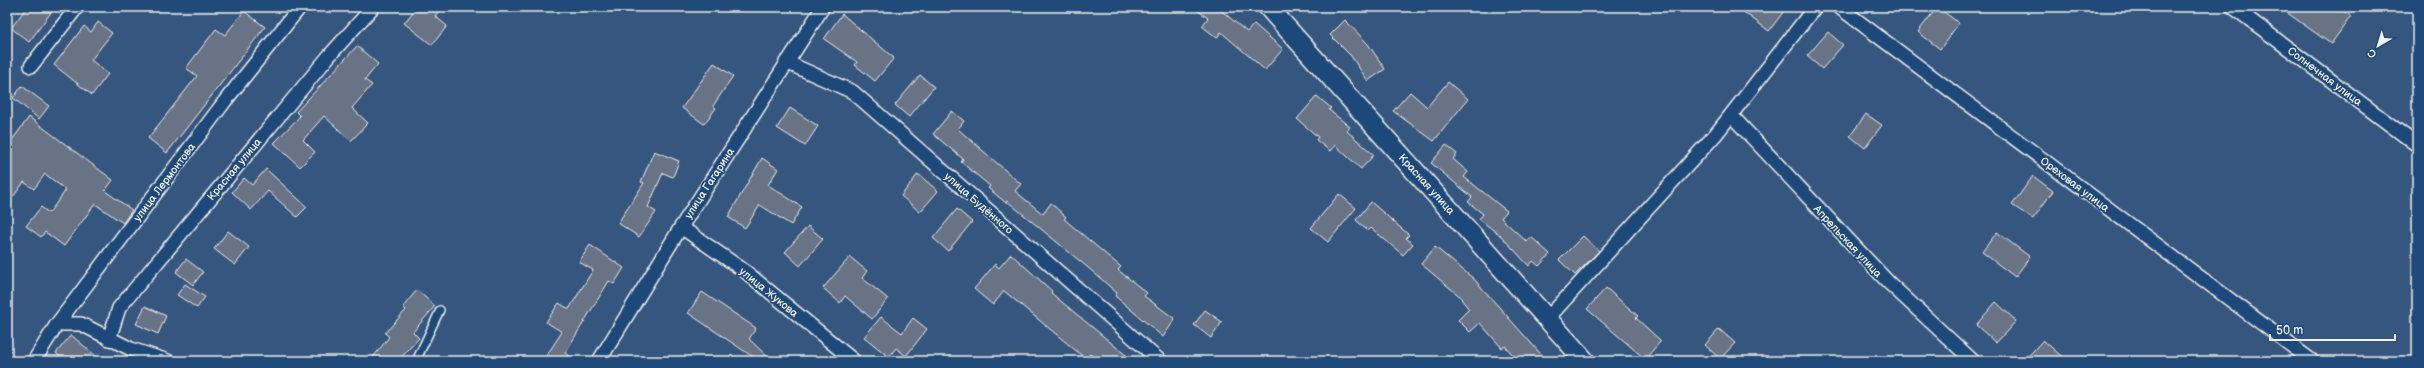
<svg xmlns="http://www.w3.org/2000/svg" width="2424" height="368" viewBox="0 0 2424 368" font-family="'Balsamiq Sans',sans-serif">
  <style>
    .building { fill: #677386; stroke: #f4f1e8 }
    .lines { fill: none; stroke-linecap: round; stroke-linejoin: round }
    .lane-casing { stroke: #f4f1e8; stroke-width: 10 }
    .street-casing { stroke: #f4f1e8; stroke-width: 16 }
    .secondary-casing { stroke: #f4f1e8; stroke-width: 22 }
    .lane { stroke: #1f4a7a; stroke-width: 7 }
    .street { stroke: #1f4a7a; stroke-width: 13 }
    .secondary { stroke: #1f4a7a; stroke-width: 19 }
    .labels { text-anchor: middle; stroke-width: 3.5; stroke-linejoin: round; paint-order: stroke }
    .street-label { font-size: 11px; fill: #f4f1e8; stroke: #1f4a7a }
  </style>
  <rect width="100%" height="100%" fill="#35567e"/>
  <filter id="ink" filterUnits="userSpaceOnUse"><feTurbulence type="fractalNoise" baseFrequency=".025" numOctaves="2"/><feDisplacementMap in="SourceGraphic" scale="8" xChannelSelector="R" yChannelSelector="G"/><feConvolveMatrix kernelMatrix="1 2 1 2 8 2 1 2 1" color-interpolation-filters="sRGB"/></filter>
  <g filter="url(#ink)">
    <g class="building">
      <path d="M27,7H55L29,42L11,28Z"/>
      <path d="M417,7H442L435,16L447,26L432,45L404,23Z"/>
      <path d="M1193,7H1217L1247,32L1254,24L1283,49L1265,70L1221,32L1217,38L1202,26L1208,18Z"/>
      <path d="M1737,7H1787L1769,31Z"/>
      <path d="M1937,7L1959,23L1940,49L1918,32Z"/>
      <path d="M2279,7H2338L2351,16L2331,44Z"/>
      <path d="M244,11L265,27L167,153L148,138L197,76L186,68L216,29L225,35Z"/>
      <path d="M842,14L894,58L875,81L855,65L857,62L824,39Z"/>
      <path d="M1345,20L1368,44L1385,69L1368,81L1351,56L1330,35Z"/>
      <path d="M98,22L112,33L91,60L108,74L92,95L54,65L84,26L91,32Z"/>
      <path d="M1828,32L1843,45L1822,69L1807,56Z"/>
      <path d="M357,46L378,64L365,80L372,85L352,108L368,123L351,141L324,116L303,140L315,152L300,167L274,143L300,116L296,112Z"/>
      <path d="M714,63L733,76L713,106L716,108L704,124L682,108Z"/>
      <path d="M920,75L934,87L909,117L895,105Z"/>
      <path d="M1448,82L1468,99L1434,141L1393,111L1410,92L1427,107Z"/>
      <path d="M22,86L49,106L39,119L13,98Z"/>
      <path d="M1317,96L1331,108L1329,110L1350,127L1347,131L1374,155L1361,169L1335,145L1330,151L1316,140L1318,137L1297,119Z"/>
      <path d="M790,108L818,126L805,146L777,128Z"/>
      <path d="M952,111L964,121L958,129L1021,184L1015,191L1043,214L1051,203L1066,217L1064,219L1121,267L1118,270L1147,293L1144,296L1175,319L1163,337L1115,296L1117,293L1092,271L1007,201L1006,203L988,188L990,186L961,162L963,159L933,134Z"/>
      <path d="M1866,114L1882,125L1865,148L1850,136Z"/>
      <path d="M29,117L113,180L105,191L132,210L123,223L95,204L64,246L45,232L41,237L26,226L41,207L49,213L66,190L45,174L34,189L24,182L7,205V147Z"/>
      <path d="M1446,145L1457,154L1453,159L1468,172L1464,177L1507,211L1501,218L1527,242L1531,237L1550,254L1539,266L1533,261L1529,266L1501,236L1479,219L1483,214L1468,202L1472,197L1431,163Z"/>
      <path d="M654,151L679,161L673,177L663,173L648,207L656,212L639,237L618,223L644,183L641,182Z"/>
      <path d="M762,158L778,169L768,185L802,207L791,225L760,205L745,228L728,217Z"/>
      <path d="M266,169L307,207L297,217L268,191L251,210L232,192L244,178L252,185Z"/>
      <path d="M918,174L938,191L920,212L901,196Z"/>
      <path d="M2033,176L2053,191L2033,219L2012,205Z"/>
      <path d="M1339,194L1356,208L1328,242L1311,228Z"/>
      <path d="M1371,202L1409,235L1406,238L1413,244L1403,255L1371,228L1368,231L1356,220Z"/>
      <path d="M957,209L972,222L948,251L933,238Z"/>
      <path d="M808,226L823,239L800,266L785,252Z"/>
      <path d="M228,231L249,247L235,265L214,249Z"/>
      <path d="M1997,232L2030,257L2015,277L1982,252Z"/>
      <path d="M1583,236L1599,251L1575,275L1559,260Z"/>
      <path d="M590,245L624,268L614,284L609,281L565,353L577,361H543L562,332L546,322L559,303L569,309L593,270L579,262Z"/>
      <path d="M1435,247L1474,279L1547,361H1518L1505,346L1502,348L1480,323L1470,332L1458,320L1469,309L1461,299L1462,298L1421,264Z"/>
      <path d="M1011,254L1052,291L1051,293L1133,361H1100L1090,354L1086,359L1004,291L993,305L974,289L995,264L999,268Z"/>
      <path d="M850,257L867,271L862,278L888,299L872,319L845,296L840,303L823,288Z"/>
      <path d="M186,259L203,272L193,285L176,272Z"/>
      <path d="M185,284L205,297L197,308L177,295Z"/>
      <path d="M1606,288L1638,316L1636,318L1661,341L1645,359L1587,309Z"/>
      <path d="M417,290L435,306L413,332L419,338L398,361H370L389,337L385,333L406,310L403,307Z"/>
      <path d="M702,292L756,328L749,339L772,361H759L688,313Z"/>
      <path d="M1996,302L2016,321L1996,343L1976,325Z"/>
      <path d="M145,306L166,316L158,334L136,324Z"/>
      <path d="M1205,310L1222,322L1211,338L1194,325Z"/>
      <path d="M881,317L902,333L913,318L927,329L906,356L896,348L889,357L864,337Z"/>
      <path d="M1719,329L1735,343L1720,359L1705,345Z"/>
      <path d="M71,335L102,361H65L56,353Z"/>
      <path d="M2043,340L2067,361H2024Z"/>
    </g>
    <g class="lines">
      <g class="lane-casing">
        <path id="lane" d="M416,361L440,310"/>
      </g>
      <g class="street-casing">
        <g id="street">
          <path d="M1839,7L2312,361"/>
          <path d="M2233,7L2417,145"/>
          <path d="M786,62L853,92L1160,361"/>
          <path d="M31,66L77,7"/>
          <path d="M1731,115L1888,282L1973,361"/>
          <path d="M681,227L746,272L854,361"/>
          <path d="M1547,319L1716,134L1815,7"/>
          <path d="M57,324H81L131,349L168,361"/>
          <path d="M109,339L119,308L329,56L373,7"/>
          <path d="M34,361L57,324L225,101L300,7"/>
          <path d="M599,361L681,227L823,7"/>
        </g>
      </g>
      <g class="secondary-casing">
        <path id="secondary" d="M1268,7L1585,361"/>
      </g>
      <use href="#lane" class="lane"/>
      <use href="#street" class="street"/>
      <use href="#secondary" class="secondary"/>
    </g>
  </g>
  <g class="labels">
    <g class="street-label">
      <text transform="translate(2325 76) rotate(37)" y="4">Солнечная улица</text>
      <text transform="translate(234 169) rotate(-50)" y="4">Красная улица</text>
      <text transform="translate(164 182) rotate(-53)" y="4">улица Лермонтова</text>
      <text transform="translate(709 183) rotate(-57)" y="4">улица Гагарина</text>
      <text transform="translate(1427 184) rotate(48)" y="4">Красная улица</text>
      <text transform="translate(2075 184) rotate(37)" y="4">Ореховая улица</text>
      <text transform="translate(979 203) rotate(41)" y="4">улица Будённого</text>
      <text transform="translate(1848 241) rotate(47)" y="4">Апрельская улица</text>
      <text transform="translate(769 292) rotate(39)" y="4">улица Жукова</text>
    </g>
  </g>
  <rect width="2424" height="368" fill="none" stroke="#1f4a7a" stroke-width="24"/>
  <rect x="12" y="12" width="2400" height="344" fill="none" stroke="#f4f1e8" stroke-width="1.5" filter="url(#ink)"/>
  <g transform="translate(2378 46) rotate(218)" stroke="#1f4a7a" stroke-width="3" paint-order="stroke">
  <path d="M0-3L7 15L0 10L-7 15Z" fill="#f4f1e8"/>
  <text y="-6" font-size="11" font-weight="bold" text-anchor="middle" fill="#f4f1e8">С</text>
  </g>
  <path d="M2270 334v6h125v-6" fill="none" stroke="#f4f1e8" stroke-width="2"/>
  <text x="2276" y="334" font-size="12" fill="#f4f1e8" stroke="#1f4a7a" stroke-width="3" paint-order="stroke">50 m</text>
</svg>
